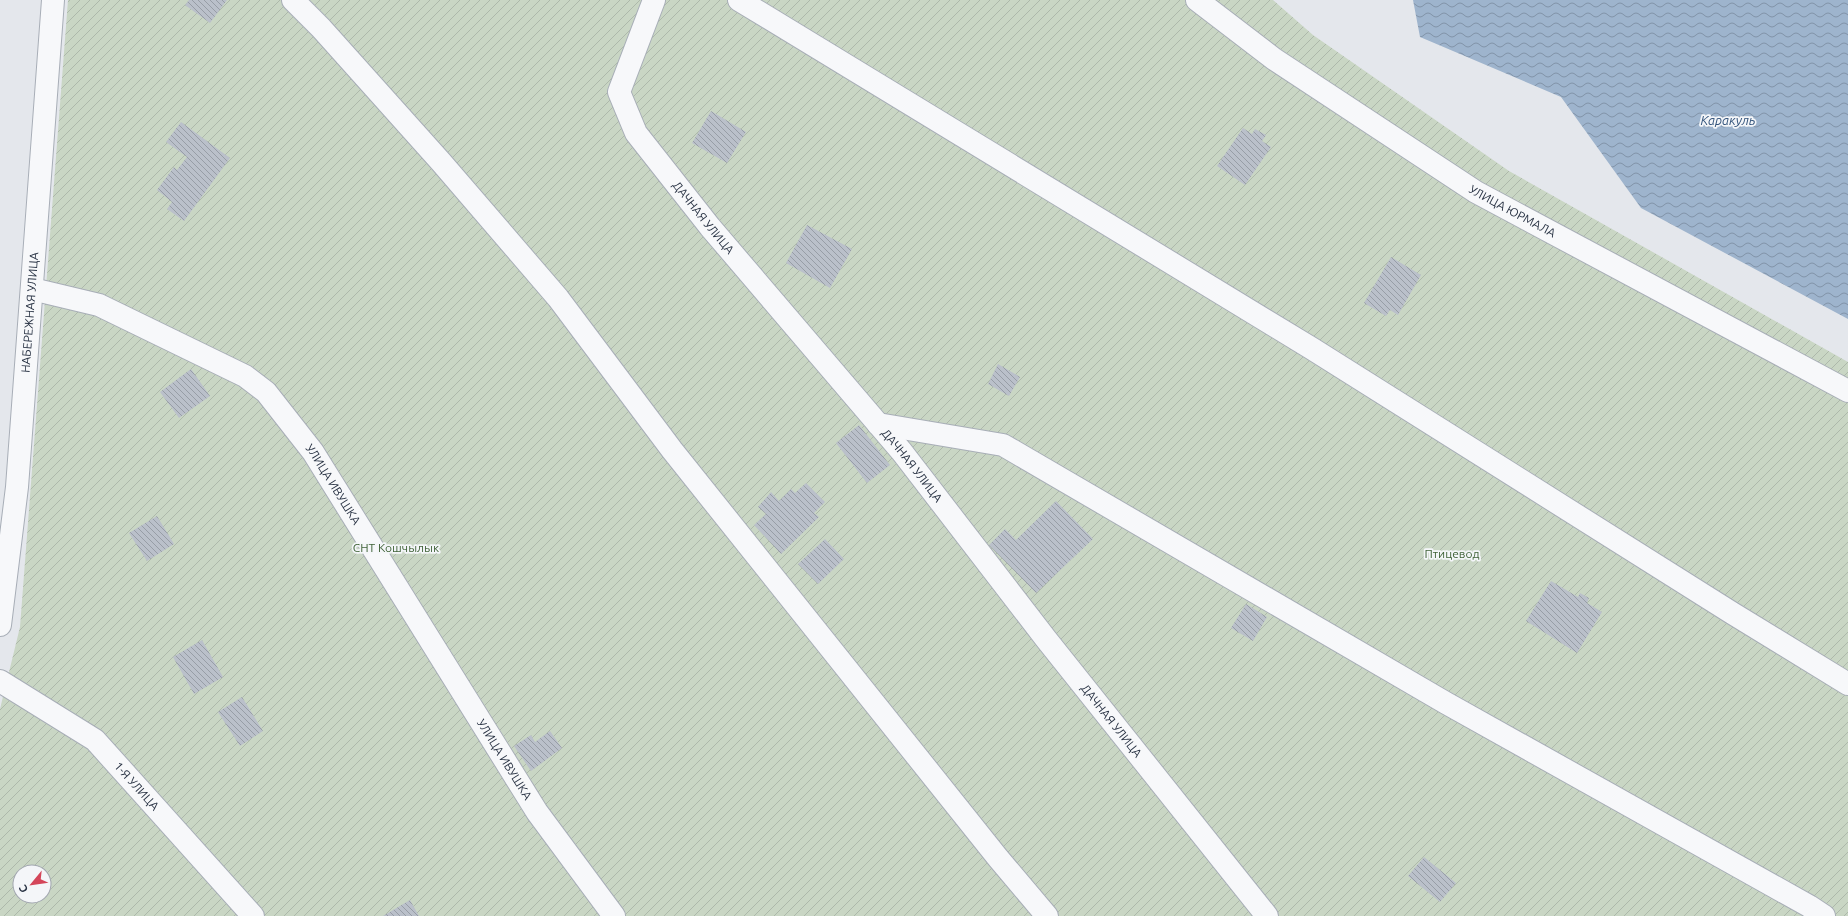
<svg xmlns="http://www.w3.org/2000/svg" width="1848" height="916" viewBox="0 0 1848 916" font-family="Ubuntu,sans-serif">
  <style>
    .garden { fill: url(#garden-furrows); fill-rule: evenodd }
    .water { fill: url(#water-waves) }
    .building { fill: url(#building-back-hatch) }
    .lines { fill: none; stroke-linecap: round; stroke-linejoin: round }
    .street-casing { stroke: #a8aeb7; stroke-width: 24 }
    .street { stroke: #f7f8fa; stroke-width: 22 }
    .labels { text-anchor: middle; stroke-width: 3.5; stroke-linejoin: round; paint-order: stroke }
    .street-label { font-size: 12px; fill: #2a3445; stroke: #f4f6f9 }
    .park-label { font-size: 12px; fill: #3f6237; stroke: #f4f6f9 }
    .water-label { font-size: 13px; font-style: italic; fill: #32537b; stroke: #f4f6f9 }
  </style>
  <defs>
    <pattern id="garden-furrows" width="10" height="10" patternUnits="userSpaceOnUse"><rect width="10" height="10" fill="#c9d6c4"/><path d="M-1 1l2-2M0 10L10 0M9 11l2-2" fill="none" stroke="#adb8aa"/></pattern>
    <pattern id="water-waves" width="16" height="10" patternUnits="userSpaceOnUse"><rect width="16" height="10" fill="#9eb4cd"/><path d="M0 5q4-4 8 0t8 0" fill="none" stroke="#8193a8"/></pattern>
    <pattern id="building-back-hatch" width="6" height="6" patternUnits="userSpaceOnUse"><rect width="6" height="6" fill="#bac0ca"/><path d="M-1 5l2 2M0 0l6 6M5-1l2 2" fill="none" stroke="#979da6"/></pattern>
  </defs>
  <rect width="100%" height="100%" fill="#e4e7ec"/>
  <path class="garden" d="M68,0H1273L1313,35L1509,171L1848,362V916H0V709L20,627ZM20,872H44V896H20Z"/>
  <path class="water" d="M1413,0H1848V319L1641,208L1561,97L1420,37Z"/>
  <g class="building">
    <path d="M189,0H227L210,23L185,5Z"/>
    <path d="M711,111L746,132L727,163L692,143Z"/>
    <path d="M181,122L230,158L184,221L167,209L172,202L157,190L174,167L177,170L187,157L166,142Z"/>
    <path d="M1243,128L1252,134L1255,129L1266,135L1262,141L1271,147L1245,185L1217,166Z"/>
    <path d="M807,225L852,249L830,288L786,263Z"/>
    <path d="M1391,257L1421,275L1398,315L1390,310L1386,316L1364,303Z"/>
    <path d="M998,364L1020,377L1009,396L988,384Z"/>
    <path d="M191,369L210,396L179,418L160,392Z"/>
    <path d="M859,425L890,465L867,483L836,443Z"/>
    <path d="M806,483L825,502L814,513L819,517L781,554L754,525L766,514L758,507L771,492L779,501L791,489L795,493Z"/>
    <path d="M1056,501L1093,539L1036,593L989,545L1005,529L1016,540Z"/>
    <path d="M157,516L174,544L147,561L129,533Z"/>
    <path d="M825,539L844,559L818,584L798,564Z"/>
    <path d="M1551,581L1578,597L1580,593L1589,598L1587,603L1602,612L1577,653L1526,621Z"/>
    <path d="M1246,604L1267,617L1253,641L1231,628Z"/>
    <path d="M202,640L223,677L194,694L173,657Z"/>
    <path d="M242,697L263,731L240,746L218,712Z"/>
    <path d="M550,731L562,748L531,771L514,746L531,735L535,742Z"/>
    <path d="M1424,857L1456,883L1440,902L1408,876Z"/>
    <path d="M410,900L419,916H383Z"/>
  </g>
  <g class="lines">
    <g class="street-casing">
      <g id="street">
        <path d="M293,0L321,28L441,162L558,298L672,450L998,858L1047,916"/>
        <path id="s1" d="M654,0L619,92L636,133L710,227L902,452L1046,639L1267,916"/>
        <path d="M739,0L1311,348L1732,613L1848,684"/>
        <path id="s2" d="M1197,0L1274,59L1476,192L1848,391"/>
        <path id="s3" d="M32,289L99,305L245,376L266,392L313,452L537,812L614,916"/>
        <path d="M878,424L1003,445L1446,703L1809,906L1824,916"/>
        <path id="s4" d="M0,625L17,487L53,0"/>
        <path id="s5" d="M0,681L95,740L253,916"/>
      </g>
    </g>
    <use href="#street" class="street"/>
  </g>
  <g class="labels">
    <g class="street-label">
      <text dy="4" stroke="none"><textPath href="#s2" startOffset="380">УЛИЦА ЮРМАЛА</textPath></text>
      <text dy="4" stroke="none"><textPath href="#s1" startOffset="251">ДАЧНАЯ УЛИЦА</textPath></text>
      <text dy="4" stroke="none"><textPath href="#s4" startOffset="314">НАБЕРЕЖНАЯ УЛИЦА</textPath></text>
      <text dy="4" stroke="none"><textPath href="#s1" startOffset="575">ДАЧНАЯ УЛИЦА</textPath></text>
      <text dy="4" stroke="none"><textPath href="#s3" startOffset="372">УЛИЦА ИВУШКА</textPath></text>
      <text dy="4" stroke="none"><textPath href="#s1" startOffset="899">ДАЧНАЯ УЛИЦА</textPath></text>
      <text dy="4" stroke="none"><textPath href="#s3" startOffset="696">УЛИЦА ИВУШКА</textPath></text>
      <text dy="4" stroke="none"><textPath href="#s5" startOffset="174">1-Я УЛИЦА</textPath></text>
    </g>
    <g class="park-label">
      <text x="396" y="552">СНТ Кошчылык</text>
      <text x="1452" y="558">Птицевод</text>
    </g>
    <g class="water-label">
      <text x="1728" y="125">Каракуль</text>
    </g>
  </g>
  <g transform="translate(32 884) rotate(241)"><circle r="19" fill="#f4f6f9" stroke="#a3a8b1"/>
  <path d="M0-3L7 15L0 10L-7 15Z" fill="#d4465a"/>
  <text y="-6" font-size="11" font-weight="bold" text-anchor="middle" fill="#2a3445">С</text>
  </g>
</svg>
